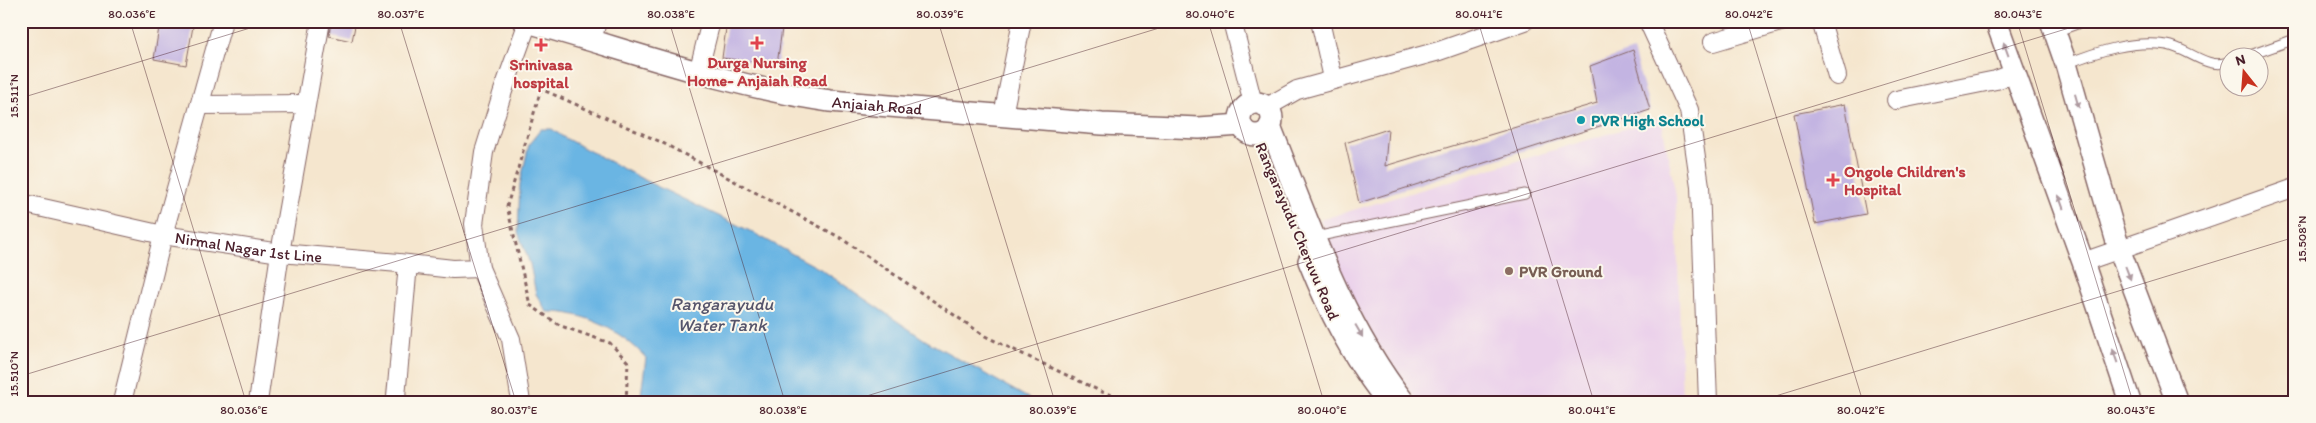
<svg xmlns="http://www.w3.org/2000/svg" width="2316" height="423" viewBox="0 0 2316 423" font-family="Itim,sans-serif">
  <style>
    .built { fill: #ebd1eb }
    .water { fill: #6ab5e3; stroke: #5a6a87 }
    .building { fill: #c3b4e2 }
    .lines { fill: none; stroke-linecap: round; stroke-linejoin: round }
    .service-casing { stroke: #866564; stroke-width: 11 }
    .minor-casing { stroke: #866564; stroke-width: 20 }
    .tertiary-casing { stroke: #866564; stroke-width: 24 }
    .path { stroke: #866564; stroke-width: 3; stroke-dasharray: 4 4; stroke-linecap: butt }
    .service { stroke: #fff; stroke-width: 9 }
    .minor { stroke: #fff; stroke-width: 18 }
    .tertiary { stroke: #fff; stroke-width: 21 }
    .oneway { fill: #ae9aa0 }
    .ticks { fill: none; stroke: #4a1f2b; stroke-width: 1; stroke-opacity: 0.45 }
    .health-dot { fill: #e0444e; stroke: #fbf7ec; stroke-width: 2 }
    .culture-dot { fill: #0f9aa8; stroke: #fbf7ec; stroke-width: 2 }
    .education-dot { fill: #8d6e63; stroke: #fbf7ec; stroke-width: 2 }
    .labels { text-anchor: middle; stroke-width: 4; stroke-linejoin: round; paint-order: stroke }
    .health-label { font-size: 16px; font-weight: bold; fill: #be3a42; stroke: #fbf7ec }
    .street-label { font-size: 16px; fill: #4a1f2b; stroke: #fbf7ec }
    .culture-label { font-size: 16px; font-weight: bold; fill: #0d838f; stroke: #fbf7ec; text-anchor: start }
    .education-label { font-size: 16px; font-weight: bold; fill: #785e54; stroke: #fbf7ec; text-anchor: start }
    .water-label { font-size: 18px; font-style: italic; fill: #55546b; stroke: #fbf7ec }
    .neatline { fill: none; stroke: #4a1f2b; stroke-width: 2 }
    .ticks-label { font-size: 12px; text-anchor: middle; fill: #4a1f2b }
  </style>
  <rect width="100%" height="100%" fill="#fbf7ec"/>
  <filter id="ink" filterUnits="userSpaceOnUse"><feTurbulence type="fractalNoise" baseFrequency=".02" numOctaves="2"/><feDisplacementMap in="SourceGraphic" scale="10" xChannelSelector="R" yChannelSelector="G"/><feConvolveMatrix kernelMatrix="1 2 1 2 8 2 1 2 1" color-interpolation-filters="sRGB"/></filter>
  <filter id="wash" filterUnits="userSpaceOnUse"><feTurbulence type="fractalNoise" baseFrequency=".0096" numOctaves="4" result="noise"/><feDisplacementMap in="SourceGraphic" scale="20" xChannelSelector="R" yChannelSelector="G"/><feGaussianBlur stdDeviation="1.12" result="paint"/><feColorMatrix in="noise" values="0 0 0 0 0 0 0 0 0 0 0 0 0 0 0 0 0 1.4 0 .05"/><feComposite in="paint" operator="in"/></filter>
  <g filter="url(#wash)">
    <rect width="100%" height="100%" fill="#f5e6ce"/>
    <path class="built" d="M1661,118L1676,197L1682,402H1418L1390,364L1346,290L1320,220Z"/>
    <path class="water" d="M541,129H552L563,137L652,184L752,232L822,270L925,340L1035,402H640L646,358C622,331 584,311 547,312L536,294L530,264L518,232L520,184L529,144Z"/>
    <g id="blocks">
      <g class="building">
        <path d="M160,21H194L186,65L154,59Z"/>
        <path d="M331,21H356L352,41L329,36Z"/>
        <path d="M727,21H783L777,65L722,58Z"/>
        <path d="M1633,50L1650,110L1359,203L1345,143L1388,129L1385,166L1597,103L1590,66Z"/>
        <path d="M1845,104L1866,214L1815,224L1794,114Z"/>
      </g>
    </g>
  </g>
  <g filter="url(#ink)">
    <use href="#blocks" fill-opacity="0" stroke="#866564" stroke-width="1"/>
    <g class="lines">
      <g class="service-casing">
        <g id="service">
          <path d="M2055,32L2085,21"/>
          <path d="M2242,58L2295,39"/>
          <path d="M2066,64C2098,51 2132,40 2167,45C2187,48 2207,70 2228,62"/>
          <path d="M1315,237L1525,194"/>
        </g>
      </g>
      <g class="minor-casing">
        <g id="minor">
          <path d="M1232,21L1253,103"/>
          <path d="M1320,21L1333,78"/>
          <path d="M1648,21L1689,110L1700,186L1708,402"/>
          <path d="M1821,21L1837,76"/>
          <path d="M592,41L597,21"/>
          <path d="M1713,42L1784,21"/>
          <path d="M698,73L711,21"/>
          <path d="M1896,100L1996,80L2015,73"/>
          <path d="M200,105L306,104"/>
          <path d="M1267,107L1297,90L1439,51L1525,21"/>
          <path d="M1003,115L1022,21"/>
          <path id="s1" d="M21,203L163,235L280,253L399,263L453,269L480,268"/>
          <path d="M2083,262L2295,188"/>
          <path d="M122,402L163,235L223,21"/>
          <path d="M258,402L280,253L321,21"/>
          <path d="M399,402L396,396L397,386L408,264"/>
          <path d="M521,402L511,339L480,268L474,224L484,152L503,91L528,22"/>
        </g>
      </g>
      <g class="tertiary-casing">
        <g id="tertiary">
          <path id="s2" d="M524,21C626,49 725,86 830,101L1102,124L1199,128L1241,125"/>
          <path d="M1996,21L2083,262L2130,402"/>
          <path d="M2051,21L2066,64L2119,249L2177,402"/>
          <circle cx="1256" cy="119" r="16"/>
          <path d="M1270,126C1308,221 1341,321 1404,402"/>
          <path d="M1309,261C1329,311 1350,353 1383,396"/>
        </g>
      </g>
      <path class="path" d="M626,402L628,362L610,343L561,326L530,305L507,206L541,89L661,142L839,237L985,336L1102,392L1137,402"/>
      <use href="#service" class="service"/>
      <use href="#minor" class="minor"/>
      <use href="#tertiary" class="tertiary"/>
    </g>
    <defs><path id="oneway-solid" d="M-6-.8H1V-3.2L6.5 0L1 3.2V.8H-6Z" transform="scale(1.25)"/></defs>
    <g class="oneway">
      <use href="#oneway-solid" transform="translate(2006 49) rotate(-110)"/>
      <use href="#oneway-solid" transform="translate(2077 101) rotate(74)"/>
      <use href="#oneway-solid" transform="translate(2061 202) rotate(-110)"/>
      <use href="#oneway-solid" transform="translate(2128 273) rotate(69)"/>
      <use href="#oneway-solid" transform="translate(1359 331) rotate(60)"/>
      <use href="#oneway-solid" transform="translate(2115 356) rotate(-109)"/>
    </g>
  </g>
  <path class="ticks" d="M130,21L246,402M399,21L516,402M669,21L785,402M938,21L1055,402M1208,21L1324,402M1478,21L1594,402M1747,21L1863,402M2017,21L2133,402M2286,21L2295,50M21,98L273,21M21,376L1182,21M847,402L2092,21M1756,402L2295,237"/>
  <g class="health-dot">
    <path d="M754.5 35.5h5v5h5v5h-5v5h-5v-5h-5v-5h5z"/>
    <path d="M538.5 37.5h5v5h5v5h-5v5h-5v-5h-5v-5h5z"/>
    <path d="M1830.5 172.5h5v5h5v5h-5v5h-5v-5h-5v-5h5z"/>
  </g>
  <circle class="culture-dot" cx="1581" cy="120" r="5"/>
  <circle class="education-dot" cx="1509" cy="271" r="5"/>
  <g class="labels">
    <g class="health-label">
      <text x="757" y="68">Durga Nursing<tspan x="757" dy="18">Home- Anjaiah Road</tspan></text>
      <text x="541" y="70">Srinivasa<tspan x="541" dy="18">hospital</tspan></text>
      <text x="1844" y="177" text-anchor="start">Ongole Children's<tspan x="1844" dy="18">Hospital</tspan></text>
    </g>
    <g class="street-label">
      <text dy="6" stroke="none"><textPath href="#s2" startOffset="364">Anjaiah Road</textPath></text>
      <text transform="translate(1298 231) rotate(67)" y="6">Rangarayudu Cheruvu Road</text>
      <text dy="6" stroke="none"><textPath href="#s1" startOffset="232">Nirmal Nagar 1st Line</textPath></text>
    </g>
    <g class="culture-label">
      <text x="1591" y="126">PVR High School</text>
    </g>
    <g class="education-label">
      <text x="1519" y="277">PVR Ground</text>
    </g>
    <g class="water-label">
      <text x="722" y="310">Rangarayudu<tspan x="722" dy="21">Water Tank</tspan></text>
    </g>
  </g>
  <rect width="2316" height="423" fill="none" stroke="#fbf7ec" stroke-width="55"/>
  <g transform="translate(2244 72) rotate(343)"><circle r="24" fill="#fbf7ec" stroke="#b4a19f"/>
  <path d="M0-4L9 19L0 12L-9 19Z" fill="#c8321e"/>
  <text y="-8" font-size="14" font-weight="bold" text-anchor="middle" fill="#4a1f2b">N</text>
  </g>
  <rect x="28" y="28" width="2260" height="368" class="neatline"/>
  <g class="ticks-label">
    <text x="132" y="18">80.036°E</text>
    <text x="401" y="18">80.037°E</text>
    <text x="671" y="18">80.038°E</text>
    <text x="940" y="18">80.039°E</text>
    <text x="1210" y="18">80.040°E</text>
    <text x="1479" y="18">80.041°E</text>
    <text x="1749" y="18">80.042°E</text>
    <text x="2018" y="18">80.043°E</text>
    <text transform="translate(14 96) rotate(-90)" y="4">15.511°N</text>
    <text transform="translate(2302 239) rotate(-90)" y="4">15.508°N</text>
    <text transform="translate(14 374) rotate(-90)" y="4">15.510°N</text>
    <text x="244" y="414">80.036°E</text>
    <text x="514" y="414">80.037°E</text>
    <text x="783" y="414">80.038°E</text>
    <text x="1053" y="414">80.039°E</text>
    <text x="1322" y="414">80.040°E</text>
    <text x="1592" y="414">80.041°E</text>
    <text x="1861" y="414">80.042°E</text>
    <text x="2131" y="414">80.043°E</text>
  </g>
</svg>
